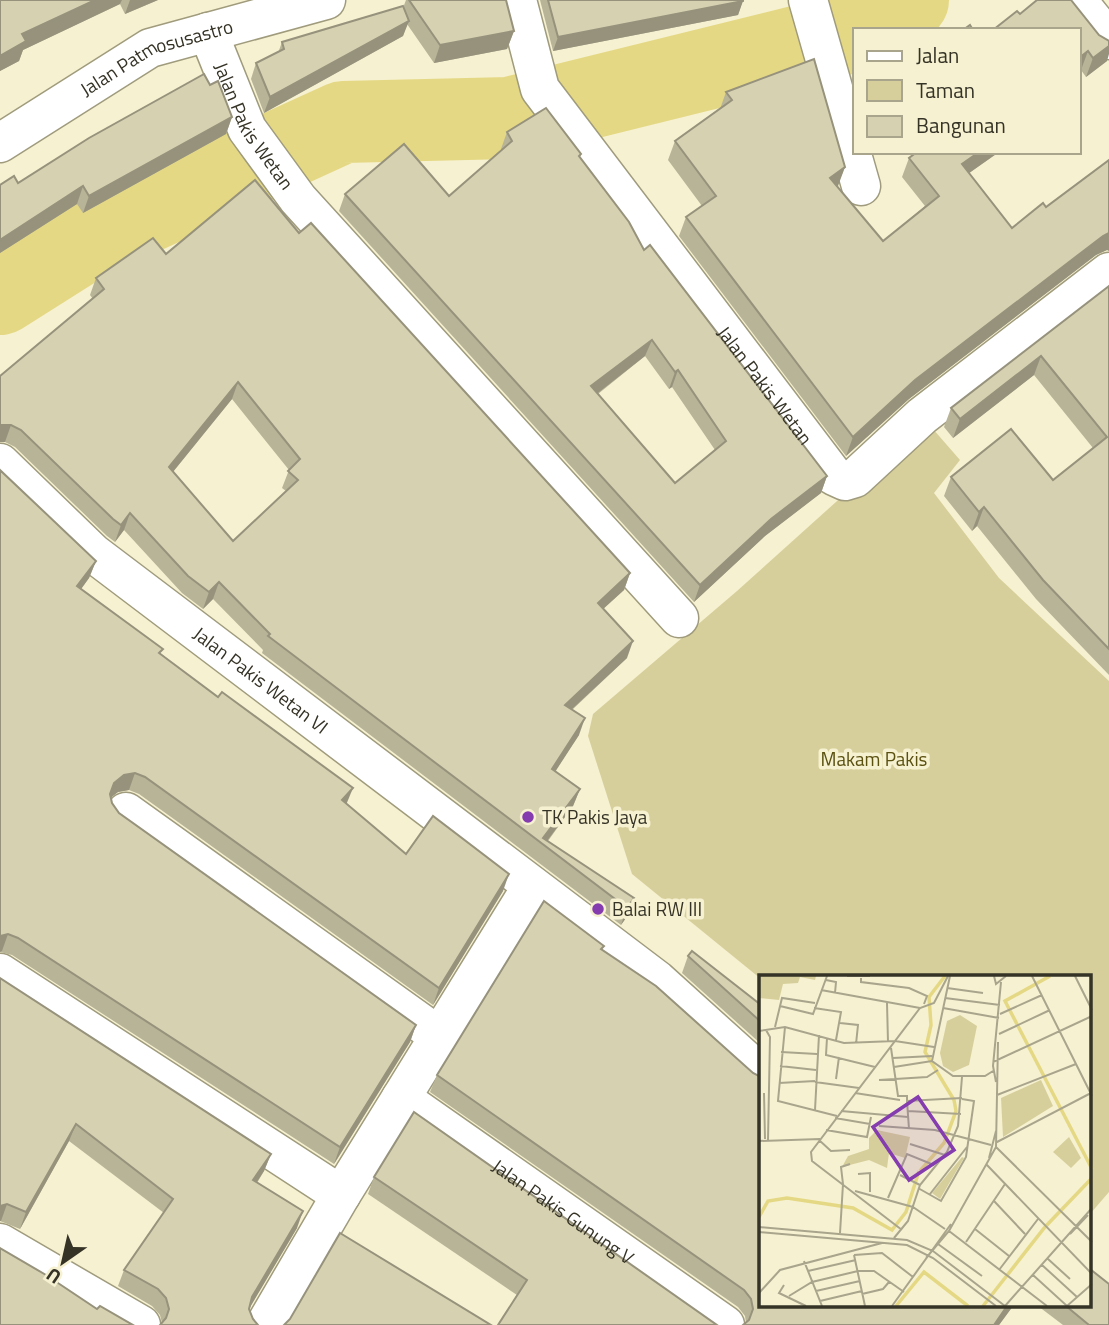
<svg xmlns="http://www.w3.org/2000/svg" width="1109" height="1325" viewBox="0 0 1109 1325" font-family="'Titillium Web',sans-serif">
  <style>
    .green { fill: #d7cf9b }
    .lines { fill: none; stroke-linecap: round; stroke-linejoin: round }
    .river { stroke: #e5d884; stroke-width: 82 }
    .minor-casing { stroke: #9f9b7c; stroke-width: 41 }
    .minor { stroke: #fff; stroke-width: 38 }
    .wall { fill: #b8b498; fill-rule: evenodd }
    .shaded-wall { fill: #96927c }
    .building { fill: #d6d1b1; stroke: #96927c; stroke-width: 2; fill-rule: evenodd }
    .poi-dot { fill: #843caf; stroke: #f6f1d1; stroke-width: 2.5 }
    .labels { text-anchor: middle; stroke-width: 7; stroke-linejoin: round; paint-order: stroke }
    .street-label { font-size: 19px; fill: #353326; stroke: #f6f1d1 }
    .park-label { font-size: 19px; fill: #5a5010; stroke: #f6f1d1 }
    .poi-label { font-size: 19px; fill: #353326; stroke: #f6f1d1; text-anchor: start }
    .inset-river { fill: none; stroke: #e5d884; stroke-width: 3.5 }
    .inset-road { fill: none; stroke: #a9a58d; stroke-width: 2 }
    .view { fill: #843caf; fill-opacity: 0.15; stroke: #843caf; stroke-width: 3.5 }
    .inset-edge { fill: none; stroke: #353326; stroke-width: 3.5 }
  </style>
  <rect width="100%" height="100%" fill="#f6f1d1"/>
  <path class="green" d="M926,421L960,460L934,493L999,578L1109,681V1192L1090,1214V977H761V979L632,874L588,736L593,714L737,591Z"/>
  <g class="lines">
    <g class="river">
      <path d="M830,39L908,0"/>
      <path d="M0,294L87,239L343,122L509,118L816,42"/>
    </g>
    <g class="minor-casing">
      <g id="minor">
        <path id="s1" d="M517,0L540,89L834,476L845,481L855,478L922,416L1109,272"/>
        <path d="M808,0L861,186"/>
        <path d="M1077,0L1109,40"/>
        <path id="s2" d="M208,32L247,129L298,199L679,618"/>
        <path id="s3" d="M0,143L150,48L326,0"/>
        <path id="s4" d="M0,463L93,553L657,980L761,1074"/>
        <path d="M126,812L439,1036"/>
        <path d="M0,973L341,1195"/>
        <path id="s5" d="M401,1098L725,1325"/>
        <path d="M0,1243L141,1325"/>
        <path d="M265,1325L341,1195L532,886"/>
      </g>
    </g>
    <use href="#minor" class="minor"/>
  </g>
  <g class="wall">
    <path d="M0,0H158L125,14L120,4L23,50L19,61L0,71Z"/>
    <path d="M406,0H506L514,31L507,49L434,63L407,24L403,36L264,113L251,79L256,63L278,53L282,42L403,8Z"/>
    <path d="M540,0H743L738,15L553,51Z"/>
    <path d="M1020,14L1107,61L1086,77L1081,70Z"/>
    <path d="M210,85L232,117L226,134L83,213L77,204L0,253V185L18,183Z"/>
    <path d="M726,92L845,167L837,186L883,241L925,206L902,177L909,158L917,152H999L969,173L1012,228L1046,207L1107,250L1096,255L909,399L846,456L679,236L686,217L702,206L668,160L675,141L720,109Z"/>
    <path d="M507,132L581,154L580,157L644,250L827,476L821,493L765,536L694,602L339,211L345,194L449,196L501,150V149ZM645,356L669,389L672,387L715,450L675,483L598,394Z"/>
    <path d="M299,233L630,573L624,590L603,609L627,658L572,710L579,735L555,771L580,789L573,806L548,841L634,898L628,915L621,925L262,653L263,650L213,599L203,609L182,593L124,530L115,542L107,536L15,447L5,442L0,376L93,299L90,295L96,278L166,254ZM232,399L289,470L282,488L286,491L233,541L173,472Z"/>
    <path d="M1109,286V675L1036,599L977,526L972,531L944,496L951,477L1053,480L1093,448L1034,375L953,438L944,427L951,408Z"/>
    <path d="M0,470L96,561L89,578L81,589L347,804L406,854L503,891L433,1005L139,794L129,790L118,792L111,797L112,803L119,813L416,1025L410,1042L334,1164L12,955L0,952Z"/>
    <path d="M604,946L602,950L753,1073L761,1306H1013L999,1325H743L746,1323L745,1316L738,1307L430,1092L437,1075Z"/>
    <path d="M688,956L761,1005V1044L682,973Z"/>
    <path d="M0,978L271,1154L264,1171L257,1183L297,1228L249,1308L253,1319L162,1323L160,1315L152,1306L118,1286L124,1270L164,1213L69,1141L20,1229L0,1221Z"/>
    <path d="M374,1177L717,1325L517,1295L368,1194Z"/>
    <path d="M1038,1306H1090L1109,1325H1063Z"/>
  </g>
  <g class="shaded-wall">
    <path d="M95,0H122L120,4L23,50L19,61L0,71V56L22,34Z"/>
    <path d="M130,0H158L125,14Z"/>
    <path d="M743,1L738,15L553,51L558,37Z"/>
    <path d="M409,21L403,36L264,113L270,97Z"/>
    <path d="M514,31L507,49L434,63L440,45Z"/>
    <path d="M1109,46V54L1107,61L1086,77L1093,58Z"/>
    <path d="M1088,51L1081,70L1079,71V58Z"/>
    <path d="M232,117L226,134L83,213L89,196Z"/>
    <path d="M979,152H999L955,183L962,164Z"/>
    <path d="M845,167L838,186L823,197L830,178Z"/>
    <path d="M83,186L77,204L0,253V240Z"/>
    <path d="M1109,233V251L1107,250L1096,255L909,399L846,456L853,437L915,380L1103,236Z"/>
    <path d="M652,340L645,356L585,403L591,386Z"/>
    <path d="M1041,356L1034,375L953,438L960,419Z"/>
    <path d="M678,370L672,387L669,389L675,372Z"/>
    <path d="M238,382L232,399L163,484L169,467Z"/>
    <path d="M0,425H11L5,442H0Z"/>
    <path d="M827,476L821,493L765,536L694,602L700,585L771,519Z"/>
    <path d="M984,507L977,526L972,531L979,512Z"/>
    <path d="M130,513L124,530L115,542L121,525Z"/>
    <path d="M96,561L89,578L71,603L77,586Z"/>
    <path d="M630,573L624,590L591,620L598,603Z"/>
    <path d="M219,582L213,599L203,609L209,592Z"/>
    <path d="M633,641L627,658L558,722L565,705Z"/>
    <path d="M585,718L579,735L546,786L552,769Z"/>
    <path d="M135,773L129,790L118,792L108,800L114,783L124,775Z"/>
    <path d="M353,788L346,805L342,800Z"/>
    <path d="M580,789L573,806L544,845L543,838Z"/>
    <path d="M509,874L503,891L433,1005L439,988Z"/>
    <path d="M634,898L628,915L621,925L627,908Z"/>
    <path d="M8,934L2,951L0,952V936Z"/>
    <path d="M416,1025L410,1042L334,1164L340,1147Z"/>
    <path d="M76,1124L69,1141L20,1229L26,1212Z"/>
    <path d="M271,1154L264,1171L247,1197L253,1180Z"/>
    <path d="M7,1204L1,1221H0V1206Z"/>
    <path d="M303,1211L297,1228L246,1314L252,1297Z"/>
    <path d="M1007,1306H1013L999,1325H994Z"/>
  </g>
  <g class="building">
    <path d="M0,0H95L22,34L26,41L0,56Z"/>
    <path d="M409,0H506L514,31L440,45Z"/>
    <path d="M548,0H743V1L558,37Z"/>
    <path d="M1037,0H1071L1099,35L1109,41V46L1093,58L1088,51L1079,58V30H993L1017,11L1020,14Z"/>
    <path d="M403,6L409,21L270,97L256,63L284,49L282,42Z"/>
    <path d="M970,25L973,30H963Z"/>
    <path d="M814,59L845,167L830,178L883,241L939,196L909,158L917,152H979L962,164L1012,228L1043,203L1046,207L1109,160V233L1103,236L915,380L853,437L686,217L716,196L675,141L732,100L726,92Z"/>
    <path d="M204,74L210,85L218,81L232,117L89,196L83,186L0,240V185L14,176L18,183L89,138Z"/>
    <path d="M546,108L581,154L579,156L629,222L644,250L650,245L827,476L771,519L700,585L345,194L404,144L449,196L512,141L507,132ZM652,340L675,372L678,370L726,441L675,483L591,386Z"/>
    <path d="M255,180L299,233L311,223L630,573L598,603L633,641L565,705L585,718L552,769L580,789L543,838L634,898L627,908L268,636L270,634L219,582L209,592L188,576L130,513L121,525L113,519L21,430L11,425H0V376L104,289L96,278L153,238L166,254ZM238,382L300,459L288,471L298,480L233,541L169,467Z"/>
    <path d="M1109,286V649L1043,580L984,507L979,512L951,477L1011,429L1053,480L1107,437L1041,356L960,419L951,408Z"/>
    <path d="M0,470L96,561L77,586L163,649L159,653L218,697L222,692L353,788L342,800L406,854L433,816L509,874L439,988L145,777L135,773L124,775L114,783L110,794L112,803L119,813L416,1025L340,1147L18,938L8,934L0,936Z"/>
    <path d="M544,901L604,946L601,949L656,986L753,1073L761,1077V1306H1007L994,1325H743L749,1320L753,1309L751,1299L744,1290L437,1075Z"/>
    <path d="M692,951L761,1005V1022L688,956Z"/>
    <path d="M0,978L271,1154L253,1180L303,1211L252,1297L249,1309L253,1319L258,1325H160L166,1318L169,1309L166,1298L158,1289L124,1270L173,1199L76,1124L26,1212L7,1204L0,1206Z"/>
    <path d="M414,1112L717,1325H498L527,1280L374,1177Z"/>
    <path d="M340,1233L491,1325H284L290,1319Z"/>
    <path d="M0,1248L46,1275L97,1309L100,1306L133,1325H0Z"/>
    <path d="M1090,1269L1109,1284V1325H1089L1066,1306H1090Z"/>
  </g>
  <g class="poi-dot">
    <circle cx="528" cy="817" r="7"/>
    <circle cx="598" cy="909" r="7"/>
  </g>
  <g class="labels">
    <g class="street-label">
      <text dy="7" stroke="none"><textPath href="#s3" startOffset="180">Jalan Patmosusastro</textPath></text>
      <text dy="7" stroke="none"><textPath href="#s2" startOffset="105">Jalan Pakis Wetan</textPath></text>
      <text dy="7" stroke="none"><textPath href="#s1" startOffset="464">Jalan Pakis Wetan</textPath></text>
      <text dy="7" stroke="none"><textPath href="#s4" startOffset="340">Jalan Pakis Wetan VI</textPath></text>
      <text dy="7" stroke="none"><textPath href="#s5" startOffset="198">Jalan Pakis Gunung V</textPath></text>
    </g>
    <g class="park-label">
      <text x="874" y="766">Makam Pakis</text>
    </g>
    <g class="poi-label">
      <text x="542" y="824">TK Pakis Jaya</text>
      <text x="612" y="916">Balai RW III</text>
    </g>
  </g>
  <g transform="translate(759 975)">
    <rect width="332" height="332" fill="#f6f1d1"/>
    <path d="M0,1H57L56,5L41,2L39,8L24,9L20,25L0,23ZM201,40L218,51L210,90L194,97L184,91L181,78L188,46ZM282,105L294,131L244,162L242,123ZM118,155L151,162L146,183L130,178L128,193L110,185L83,192L89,181L110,174V163ZM310,162L322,183L312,193L294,177ZM203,182L205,183L181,224L173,218Z" fill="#d7cf9b"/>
    <path class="inset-river" d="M291,1L246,26L333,194M161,196L185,168L197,136L195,125L166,77L172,50L170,22L186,1M0,242L9,226L28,223L94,233L133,255L147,237L160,196M137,331L165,297L209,331M224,331L286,252L333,203"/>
    <path class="inset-road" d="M88,1H111M191,1L173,86L194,101H226L234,96M235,1L237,9L247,1M273,1L333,121M316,1L333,35M102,3V7L150,13L168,21L165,29M67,5L77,7L76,18M188,13L224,18M62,15L161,33M186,23L241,30M128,28L129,67M21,31L54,39L68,1M55,33L82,37L77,65M184,33L240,43M241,39L283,20M81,48L99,50L97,69M16,52L23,23L56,28M26,52L19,126L78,141M7,55L11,62L9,165M0,56L26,52L85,68L136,66L175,72M240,59L291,35M68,63L67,80L116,92M132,73L139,121H148V126L203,123M22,77L58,79M134,83L173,81M234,87L333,41M21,91L57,95M135,92L173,86M77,104L80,82M120,105L168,102L179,95M56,107L100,113M237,107L234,91L242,7M20,108L56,106M5,118L6,164M96,118L141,125M238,120L317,89M148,126L150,154M56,135L60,60M82,136L149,142M149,136L202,139M76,143L111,149M120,151L176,155L232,170M67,155L108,162L112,142M60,165L72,176L91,175M0,166L61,164M238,167L332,118M151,169L186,180M237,172L333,267M230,183L237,156M227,189L333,299M99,199L111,198V217M141,200L161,210M84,209L82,192L91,189M159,213L182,226L207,182L215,126L203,124M96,216L154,232M171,219L208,172M129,223L148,179L175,190M235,226L266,259M154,232L186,254M0,252L148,265L174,276L246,331M216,254L250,281M143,255L53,186L52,177L161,33L175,28L189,1M190,256L288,331M0,257L148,270L174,283L237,331M81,258L84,209M311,259L329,240M135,263L149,246L161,210L188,177L199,151L203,102M207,267L246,209M179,269L223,301M95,280L123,278L154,302M95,280L106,331M167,283L190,256L237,172L239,67M289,284L311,304M45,286L63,331M283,290L318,322M240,295L279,244M49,296L97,285M274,300L308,331L333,309M25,310L20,318L47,331M57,316L101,306M0,318L21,295L123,268M103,319L124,314L130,307M30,321L53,307L99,296H115L145,317M61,326L103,316M133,331L192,249M246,331L333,233"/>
    <path class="view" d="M159,122L195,175L150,205L114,152Z"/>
    <rect width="332" height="332" class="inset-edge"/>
  </g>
  <rect x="853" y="28" width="228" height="126" fill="#f6f1d1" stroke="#a9a58d" stroke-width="2"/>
  <rect x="867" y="51" width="35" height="10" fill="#ffffff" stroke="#a9a58d" stroke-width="2"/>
  <text x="916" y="63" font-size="21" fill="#353326">Jalan</text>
  <rect x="867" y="80" width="35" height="21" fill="#d7cf9b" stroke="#a9a58d" stroke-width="2"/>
  <text x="916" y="98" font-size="21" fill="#353326">Taman</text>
  <rect x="867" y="116" width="35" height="21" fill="#d6d1b1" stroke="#a9a58d" stroke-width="2"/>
  <text x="916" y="133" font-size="21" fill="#353326">Bangunan</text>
  <g transform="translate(63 1262) rotate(214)" stroke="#f6f1d1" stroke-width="5" paint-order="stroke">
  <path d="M0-5L12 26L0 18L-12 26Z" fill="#353326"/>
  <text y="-10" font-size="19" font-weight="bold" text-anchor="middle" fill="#353326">U</text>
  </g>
</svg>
